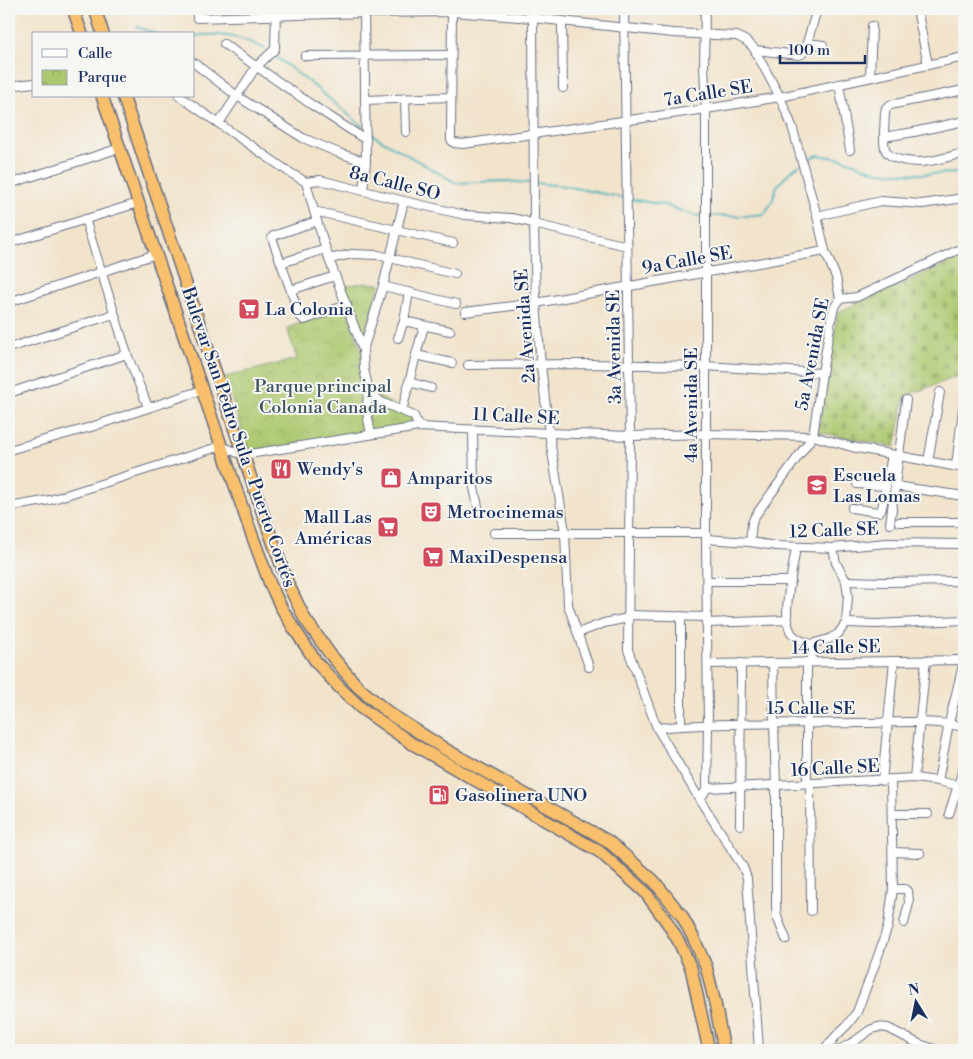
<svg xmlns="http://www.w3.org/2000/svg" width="973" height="1059" viewBox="0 0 973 1059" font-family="'Libre Bodoni',serif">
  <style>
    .cemetery { fill: url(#cemetery-stones); stroke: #647b66 }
    .park { fill: url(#park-crowns); stroke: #647b66 }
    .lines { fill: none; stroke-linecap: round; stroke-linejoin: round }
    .stream { stroke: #42b2ba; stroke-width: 2 }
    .minor-casing { stroke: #666e84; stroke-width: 10 }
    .highway-casing { stroke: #666e84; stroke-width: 14 }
    .minor { stroke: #fff; stroke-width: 8 }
    .highway { stroke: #f8bf6c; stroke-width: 11 }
    .labels { text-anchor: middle; stroke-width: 4; stroke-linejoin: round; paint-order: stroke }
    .street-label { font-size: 18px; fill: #1b2f5e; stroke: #f6f6f2 }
    .poi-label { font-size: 18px; fill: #1b2f5e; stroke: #f6f6f2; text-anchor: start }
    .park-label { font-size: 18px; fill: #3f5562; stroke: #f6f6f2 }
  </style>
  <defs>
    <pattern id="cemetery-stones" width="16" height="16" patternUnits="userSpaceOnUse" patternTransform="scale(1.25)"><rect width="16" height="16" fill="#acc76d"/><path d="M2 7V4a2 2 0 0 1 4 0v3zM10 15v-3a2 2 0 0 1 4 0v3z" fill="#93ab61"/></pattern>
    <pattern id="park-crowns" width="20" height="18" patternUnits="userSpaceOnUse" patternTransform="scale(1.25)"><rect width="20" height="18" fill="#acc76d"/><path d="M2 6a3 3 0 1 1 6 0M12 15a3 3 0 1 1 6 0" fill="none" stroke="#93ab61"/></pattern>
  </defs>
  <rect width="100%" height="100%" fill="#f6f6f2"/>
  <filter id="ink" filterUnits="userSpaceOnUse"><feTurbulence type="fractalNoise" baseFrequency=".02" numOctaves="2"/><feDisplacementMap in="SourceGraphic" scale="10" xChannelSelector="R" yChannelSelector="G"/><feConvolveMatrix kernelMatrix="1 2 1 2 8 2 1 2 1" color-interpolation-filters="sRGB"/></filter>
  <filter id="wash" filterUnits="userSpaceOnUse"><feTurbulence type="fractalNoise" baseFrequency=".0096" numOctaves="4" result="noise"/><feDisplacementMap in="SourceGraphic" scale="20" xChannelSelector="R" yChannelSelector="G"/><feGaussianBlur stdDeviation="1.12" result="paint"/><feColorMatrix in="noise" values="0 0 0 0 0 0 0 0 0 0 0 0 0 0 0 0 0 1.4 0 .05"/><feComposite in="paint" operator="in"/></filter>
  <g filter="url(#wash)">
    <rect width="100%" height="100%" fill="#f2e3cb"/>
    <path class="cemetery" d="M964,256V374L905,396L895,447L818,432L838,312Z"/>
    <g class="park">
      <path d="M366,283L380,284L363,346L341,286Z"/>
      <path d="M346,307L362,352L368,391L414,416L419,427L249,454L225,377L297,359L287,328Z"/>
    </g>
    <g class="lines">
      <g class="stream">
        <path d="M137,27L157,34"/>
        <path d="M194,36C219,32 246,37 268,51"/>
        <path d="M272,54L314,86L362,126"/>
        <path d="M368,130L376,137L456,183L504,181L530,183"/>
        <path d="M803,162L817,155L843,159L878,172L921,174L964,173"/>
        <path d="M535,183L565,186L624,198"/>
        <path d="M629,199L665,205L695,216H704"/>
        <path d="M709,216H746L764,214L772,202L777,186L791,171L800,165"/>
      </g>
    </g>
  </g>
  <g filter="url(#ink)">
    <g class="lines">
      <g class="minor-casing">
        <g id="minor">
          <path d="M197,9V18L365,13L452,12L533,18L673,33L737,36L746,41L753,47L780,97L792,126L817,216L825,251L836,277L840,299L834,308L832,315L822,373L813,436L755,516L752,523L750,542"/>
          <path d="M452,9L451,137V140L454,143L463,144L706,109L780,97L964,57"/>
          <path d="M533,9L534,224L536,303L541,365L549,433L565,532L568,605L589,667"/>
          <path d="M624,9L630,436L628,650L657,728L700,800L743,867L747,878L759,1050"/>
          <path d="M917,9L928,65"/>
          <path d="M562,21L563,88"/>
          <path d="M807,43L823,45"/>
          <path d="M224,44L312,105L366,140"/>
          <path d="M756,50L798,55L802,54L807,43L817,9"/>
          <path d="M305,56L451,55"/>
          <path d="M194,63L237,96L303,138L339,153L366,162"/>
          <path d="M870,77L872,26"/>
          <path d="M839,84L850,150"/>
          <path d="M9,86L34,83"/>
          <path d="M964,90L890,105L886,108C884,115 885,123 884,131C884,137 883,145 886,151C892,161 912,162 922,162C936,161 951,156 964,153"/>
          <path d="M179,96L289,172L306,182L320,180L404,201L465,215L511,218L525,221L534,224L627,246"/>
          <path d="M405,98L406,132"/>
          <path d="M365,100L451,97"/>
          <path d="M219,123L256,67L275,49L276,9"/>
          <path d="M884,137L914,132L964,121"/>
          <path d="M306,182L314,211L329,259L363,350L364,369L369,391L381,402L414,416L419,427"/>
          <path d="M9,184L120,148"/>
          <path d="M363,190L366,162L364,9"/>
          <path d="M314,211L453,243"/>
          <path d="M817,216L881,201L922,204L964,198"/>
          <path d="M85,219L127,354L148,407"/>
          <path d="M317,221L273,236L272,238L300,316L304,320L347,305"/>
          <path d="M9,243L138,203"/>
          <path d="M329,259L352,254L378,255L455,274"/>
          <path d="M281,263L326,249"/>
          <path d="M383,286L456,304"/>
          <path d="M291,290L335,276"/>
          <path d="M840,299L857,297L964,247"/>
          <path d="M9,302L156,254"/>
          <path d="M465,312L536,303L825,251"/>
          <path d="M404,321L450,331"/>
          <path d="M398,338L404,321L409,292"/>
          <path d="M9,348L114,314"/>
          <path d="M363,350L383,286L404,201"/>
          <path d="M416,355L424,326"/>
          <path d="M468,365L583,364L705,366L822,373"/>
          <path d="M409,382L431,388"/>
          <path d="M369,391C365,406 368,420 371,434"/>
          <path d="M9,393L127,354"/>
          <path d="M402,411L416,355L452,363"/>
          <path d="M473,430L474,488L479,511"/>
          <path d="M9,450L91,427L202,390"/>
          <path d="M928,462L940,392"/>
          <path d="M956,466L964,401"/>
          <path d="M857,484L886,486"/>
          <path d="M895,486L964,496"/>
          <path d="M9,507L50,500L221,446L243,455L419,427L549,433L630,436L706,434L813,436L852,447L964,468"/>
          <path d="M852,508L877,512H879L882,508L892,455"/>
          <path d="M899,522H964"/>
          <path d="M890,524L906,400"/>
          <path d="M494,533H706"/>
          <path d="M706,539L750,542L776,546L833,548L887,543L964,544"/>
          <path d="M796,547C794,566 779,621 793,635C798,640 804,642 811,644L812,662"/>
          <path d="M707,581H791"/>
          <path d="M846,581L883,582L964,581"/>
          <path d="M628,615L706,617"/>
          <path d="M706,623L788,620"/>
          <path d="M846,623L876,624L964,620"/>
          <path d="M578,633L604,623L628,618"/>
          <path d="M811,644L829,639L838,634L846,623L848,596L846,581L836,563L833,548"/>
          <path d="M807,662V783"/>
          <path d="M773,663L774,724L776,785V907L777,917L786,939"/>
          <path d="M708,664L964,660"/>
          <path d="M681,726V616"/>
          <path d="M657,728C724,722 791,724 858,723C894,723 929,719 964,727"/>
          <path d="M914,778L926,660"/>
          <path d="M882,781L894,661"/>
          <path d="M938,781L949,723L964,661"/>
          <path d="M810,783L811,911"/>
          <path d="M707,788L776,785L914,778L938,781L964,787"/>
          <path d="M700,800L707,788L708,724L706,539V109L704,65L705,9"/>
          <path d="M892,814H928"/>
          <path d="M949,814L964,766"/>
          <path d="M740,825L741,663"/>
          <path d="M893,852L920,853"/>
          <path d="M893,889H905L908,891L909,903L904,923"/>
          <path d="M825,1050L826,1047L837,1035L848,1024L857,1012L877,959L888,926L893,889L891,780"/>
          <path d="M839,1050L855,1041L870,1030L878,1027L888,1028L919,1044L937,1050"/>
        </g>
      </g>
      <g class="highway-casing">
        <g id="highway">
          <path d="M73,9L82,34"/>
          <path d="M95,9L103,34"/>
          <path d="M102,96L249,527L270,584L281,607L293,627L317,663L340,688L361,708L411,743L600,852L645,892L667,922L679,942L691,968L709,1050"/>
          <path d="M123,96L264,517L288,584L305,619L330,654L358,687L390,714L445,749L608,841L654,881L682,916L693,937L706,966L715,1003L724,1050"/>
        </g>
      </g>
      <use href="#minor" class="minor"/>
      <use href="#highway" class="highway"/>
    </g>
  </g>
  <defs>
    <g id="supermarket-square" transform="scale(1.125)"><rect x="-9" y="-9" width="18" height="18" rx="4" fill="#d1495b" stroke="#f6f6f2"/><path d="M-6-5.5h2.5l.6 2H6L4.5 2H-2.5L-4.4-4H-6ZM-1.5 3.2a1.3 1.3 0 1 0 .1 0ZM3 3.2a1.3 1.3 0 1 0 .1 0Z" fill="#fff"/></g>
    <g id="restaurant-square" transform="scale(1.125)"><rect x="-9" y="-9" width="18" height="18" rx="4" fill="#d1495b" stroke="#f6f6f2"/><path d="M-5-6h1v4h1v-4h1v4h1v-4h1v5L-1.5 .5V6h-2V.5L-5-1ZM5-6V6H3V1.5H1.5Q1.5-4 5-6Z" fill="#fff"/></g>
    <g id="shop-square" transform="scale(1.125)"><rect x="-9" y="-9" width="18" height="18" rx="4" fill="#d1495b" stroke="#f6f6f2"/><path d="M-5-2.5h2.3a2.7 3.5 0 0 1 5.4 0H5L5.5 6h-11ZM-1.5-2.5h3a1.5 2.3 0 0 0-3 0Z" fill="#fff"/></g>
    <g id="school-square" transform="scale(1.125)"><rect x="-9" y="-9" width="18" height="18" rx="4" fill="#d1495b" stroke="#f6f6f2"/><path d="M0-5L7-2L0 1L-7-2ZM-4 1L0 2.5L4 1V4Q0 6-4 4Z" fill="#fff"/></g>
    <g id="theatre-square" transform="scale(1.125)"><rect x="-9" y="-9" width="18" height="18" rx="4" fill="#d1495b" stroke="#f6f6f2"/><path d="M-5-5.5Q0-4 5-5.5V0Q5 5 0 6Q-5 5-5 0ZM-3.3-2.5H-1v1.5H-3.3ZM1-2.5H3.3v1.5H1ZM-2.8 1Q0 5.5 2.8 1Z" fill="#fff"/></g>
    <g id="fuel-square" transform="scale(1.125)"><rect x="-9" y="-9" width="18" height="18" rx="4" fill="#d1495b" stroke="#f6f6f2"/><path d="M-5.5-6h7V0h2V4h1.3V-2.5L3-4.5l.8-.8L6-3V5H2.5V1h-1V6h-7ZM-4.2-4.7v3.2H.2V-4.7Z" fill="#fff"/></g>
  </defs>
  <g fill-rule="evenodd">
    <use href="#supermarket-square" x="249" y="309"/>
    <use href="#restaurant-square" x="281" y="469"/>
    <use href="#shop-square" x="391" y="478"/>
    <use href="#school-square" x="817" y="485"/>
    <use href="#theatre-square" x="431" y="512"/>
    <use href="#supermarket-square" x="388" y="527"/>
    <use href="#supermarket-square" x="433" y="557"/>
    <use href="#fuel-square" x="439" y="795"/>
  </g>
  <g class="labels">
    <g class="street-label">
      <text transform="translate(708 93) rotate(-9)" y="6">7a Calle SE</text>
      <text transform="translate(395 183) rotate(14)" y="6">8a Calle SO</text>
      <text transform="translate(687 260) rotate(-10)" y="6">9a Calle SE</text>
      <text transform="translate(525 326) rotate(-94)" y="6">2a Avenida SE</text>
      <text transform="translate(614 347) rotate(-91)" y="6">3a Avenida SE</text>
      <text transform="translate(812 354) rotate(-79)" y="6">5a Avenida SE</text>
      <text transform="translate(691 405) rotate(-90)" y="6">4a Avenida SE</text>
      <text transform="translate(516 416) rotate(3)" y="6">11 Calle SE</text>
      <text transform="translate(239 437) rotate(71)" y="6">Bulevar San Pedro Sula - Puerto Cortés</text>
      <text transform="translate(834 530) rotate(-2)" y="6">12 Calle SE</text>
      <text transform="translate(836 647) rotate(-1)" y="6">14 Calle SE</text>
      <text x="811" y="714">15 Calle SE</text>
      <text transform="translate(835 768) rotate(-3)" y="6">16 Calle SE</text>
    </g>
    <g class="poi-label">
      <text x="265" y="315">La Colonia</text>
      <text x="297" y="475">Wendy's</text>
      <text x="833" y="481">Escuela<tspan x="833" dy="21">Las Lomas</tspan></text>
      <text x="407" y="484">Amparitos</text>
      <text x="447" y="518">Metrocinemas</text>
      <text x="372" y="523" text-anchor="end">Mall Las<tspan x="372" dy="21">Américas</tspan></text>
      <text x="449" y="563">MaxiDespensa</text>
      <text x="455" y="801">Gasolinera UNO</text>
    </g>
    <g class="park-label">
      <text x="323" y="392">Parque principal<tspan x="323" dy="21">Colonia Canada</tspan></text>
    </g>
  </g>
  <rect width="973" height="1059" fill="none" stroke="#f6f6f2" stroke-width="30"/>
  <rect x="32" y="32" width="162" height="65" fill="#f6f6f2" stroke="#9ea6b7"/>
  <rect x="42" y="49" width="25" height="8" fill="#ffffff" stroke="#9ea6b7"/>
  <text x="78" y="58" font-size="15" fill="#1b2f5e">Calle</text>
  <rect x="42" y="70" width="25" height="15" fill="url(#park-crowns)" stroke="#9ea6b7"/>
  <text x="78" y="82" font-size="15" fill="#1b2f5e">Parque</text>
  <g transform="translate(916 1002) rotate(350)" stroke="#f6f6f2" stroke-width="4" paint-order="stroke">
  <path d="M0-4L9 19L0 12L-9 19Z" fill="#1b2f5e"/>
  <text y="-8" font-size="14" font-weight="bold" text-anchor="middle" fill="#1b2f5e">N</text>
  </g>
  <path d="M780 55v8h85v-8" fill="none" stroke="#1b2f5e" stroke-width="2.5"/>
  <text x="788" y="55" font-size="15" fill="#1b2f5e" stroke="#f6f6f2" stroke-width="4" paint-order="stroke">100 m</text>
</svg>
